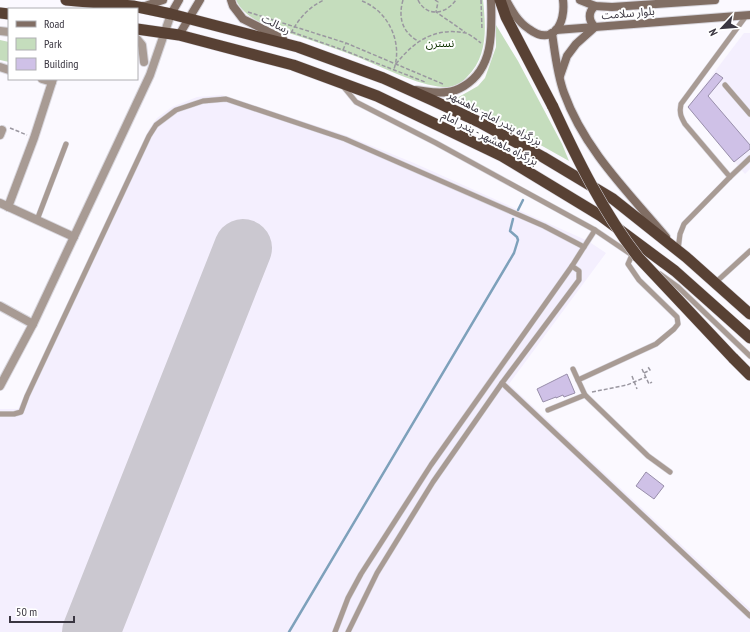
<svg xmlns="http://www.w3.org/2000/svg" width="750" height="632" viewBox="0 0 750 632" font-family="'PT Sans Narrow','Noto Sans Arabic',sans-serif">
  <style>
    .built { fill: #f4effe }
    .green { fill: #c5ddbd }
    .lines { fill: none; stroke-linecap: round; stroke-linejoin: round }
    .stream { stroke: #7ea1bb; stroke-width: 2.5 }
    .runway { stroke: #cbc8d0; stroke-width: 58 }
    .building { fill: #cfc1e7; stroke: #988eaa }
    .service-casing { stroke: #d8d6dd; stroke-width: 6 }
    .minor-casing { stroke: #d8d6dd; stroke-width: 10 }
    .secondary-casing { stroke: #d8d6dd; stroke-width: 10 }
    .trunk-casing { stroke: #d8d6dd; stroke-width: 12 }
    .path { stroke: #9a97a0; stroke-width: 1.5; stroke-dasharray: 4 2; stroke-linecap: butt }
    .service { stroke: #a89b94; stroke-width: 5 }
    .minor { stroke: #a89b94; stroke-width: 8 }
    .secondary { stroke: #816e64; stroke-width: 8 }
    .trunk { stroke: #584134; stroke-width: 11 }
    .trunk-bridge-casing { stroke: #d8d6dd; stroke-width: 12; stroke-linecap: butt }
    .trunk-bridge { stroke: #584134; stroke-width: 11 }
    .labels { text-anchor: middle; stroke-width: 4; stroke-linejoin: round; paint-order: stroke }
    .street-label { font-size: 11px; fill: #3a3641; stroke: #fff }
    .park-label { font-size: 11px; fill: #113302; stroke: #fff }
  </style>
  <rect width="100%" height="100%" fill="#fbf9ff"/>
  <g class="built">
    <path d="M744,33H750V169L745,174L688,107Z"/>
    <path d="M222,95L345,135L414,163L588,241L606,253L509,384L750,609V632H0V409H18L149,129L157,118L172,107L197,97Z"/>
  </g>
  <g class="green">
    <path d="M236,0H483C486,28 488,56 467,77C461,84 452,88 443,87C417,85 384,68 360,58C327,45 295,35 262,24C252,18 241,11 236,0Z"/>
    <path d="M496,25L518,61L562,144L569,161L457,98L478,86L485,78L496,47Z"/>
    <path d="M0,40L9,42V62L0,60Z"/>
  </g>
  <g class="lines">
    <g class="stream">
      <path d="M518,210L523,200"/>
      <path d="M289,632L514,253L518,240L517,237L510,231L513,219"/>
    </g>
    <path class="runway" d="M91,632L243,248"/>
  </g>
  <g class="building">
    <path d="M716,73L723,78L708,96L750,145V149L734,162L688,107Z"/>
    <path d="M567,374L575,393L564,397L563,395L556,398V397L543,402L537,389Z"/>
    <path d="M646,472L664,486L654,499L636,486Z"/>
  </g>
  <g class="lines">
    <g class="service-casing">
      <g id="service">
        <path d="M342,85L356,102L436,143L595,230L632,255"/>
        <path d="M725,85L750,114"/>
        <path d="M730,177L750,158"/>
        <path d="M37,220L66,144"/>
        <path d="M584,247L595,230"/>
        <path d="M678,250L680,234L684,224L730,177L685,124C681,117 679,113 681,104L746,16"/>
        <path d="M632,255L628,264L639,280L677,317L678,324L674,329L656,344L578,380L585,395L648,456L670,472"/>
        <path d="M660,274L678,287L750,356"/>
        <path d="M715,283L750,251"/>
        <path d="M573,369L578,380"/>
        <path d="M502,383L750,616"/>
        <path d="M548,410L585,395"/>
        <path d="M0,414H14L21,412L27,396L149,136L156,125L176,110L203,101L226,99L345,139L544,226L584,247L572,266L579,271V280L502,383L433,482L377,573L348,632"/>
        <path d="M335,632L348,598L361,574L431,465L572,266"/>
      </g>
    </g>
    <g class="minor-casing">
      <g id="minor">
        <path d="M0,31L9,32"/>
        <path d="M137,39L142,45L144,62"/>
        <path d="M0,67L9,70"/>
        <path d="M42,79L52,82"/>
        <path d="M0,135L2,130"/>
        <path d="M0,203L74,237"/>
        <path d="M8,207L34,138L53,79"/>
        <path d="M0,306L33,324L150,75L171,14"/>
        <path d="M0,386L33,324"/>
      </g>
    </g>
    <g class="secondary-casing">
      <g id="secondary">
        <path d="M231,0L233,6L243,19L283,39"/>
        <path d="M506,0C512,11 518,22 529,29C553,47 566,23 563,0"/>
        <path d="M580,0L595,6L612,7L715,0"/>
        <path d="M141,6H145L163,0"/>
        <path d="M171,14L179,0"/>
        <path d="M556,30L750,15"/>
        <path d="M552,33C555,53 557,74 564,93C584,149 628,192 666,237"/>
        <path d="M179,35L200,0"/>
        <path d="M560,76L567,56L576,44L595,27C588,20 588,12 595,6"/>
        <path d="M416,90C426,91 436,94 447,92C453,92 459,89 464,86C494,68 492,31 491,0"/>
      </g>
    </g>
    <g class="trunk-casing">
      <g id="trunk">
        <path d="M66,0L133,6L171,14L298,47L383,78L432,100L479,122L543,157L613,199L686,257L750,314"/>
        <path d="M500,0L506,17L553,107"/>
        <path d="M0,13L9,14"/>
        <path d="M137,29L179,35L293,65L377,96L502,156L601,216L675,271L750,338"/>
        <path d="M733,358L750,375"/>
      </g>
    </g>
    <g class="path">
      <path d="M403,0C398,17 402,32 418,41"/>
      <path d="M418,0C427,18 446,14 456,0"/>
      <path d="M435,0L438,2L436,12L465,32"/>
      <path d="M481,0L482,30"/>
      <path d="M362,1C388,11 403,42 394,69"/>
      <path d="M248,12L346,43L443,84"/>
      <path d="M286,30L343,50L425,82"/>
      <path d="M291,33C299,18 309,7 324,0"/>
      <path d="M343,50L346,43"/>
      <path d="M396,64C414,41 435,27 466,33C471,35 477,40 481,43"/>
      <path d="M10,128L27,135"/>
      <path d="M642,369L649,384L652,382"/>
      <path d="M644,373L650,370L648,367"/>
      <path d="M632,376L637,389"/>
      <path d="M592,392L627,385L646,377"/>
    </g>
    <use href="#service" class="service"/>
    <use href="#minor" class="minor"/>
    <use href="#secondary" class="secondary"/>
    <use href="#trunk" class="trunk"/>
    <g class="trunk-bridge-casing">
      <path id="trunk-bridge" d="M553,107C577,159 603,212 638,257L733,358"/>
    </g>
    <use href="#trunk-bridge" class="trunk-bridge"/>
  </g>
  <g class="labels">
    <g class="street-label">
      <text transform="translate(628 13) rotate(-5)" y="4">بلوار سلامت</text>
      <text transform="translate(276 24) rotate(27)" y="4">رسالت</text>
      <text transform="translate(495 118) rotate(28)" y="4">بزرگراه بندر امام- ماهشهر</text>
      <text transform="translate(490 138) rotate(27)" y="4">بزرگراه ماهشهر - بندر امام</text>
    </g>
    <g class="park-label">
      <text x="440" y="47">نسترن</text>
    </g>
  </g>
  <rect x="8" y="8" width="130" height="72" fill="#ffffff" stroke="#b0afb3"/>
  <rect x="16" y="21" width="20" height="6" fill="#816e64" stroke="#b0afb3"/>
  <text x="44" y="28" font-size="12" fill="#3a3641">Road</text>
  <rect x="16" y="38" width="20" height="12" fill="#c5ddbd" stroke="#b0afb3"/>
  <text x="44" y="48" font-size="12" fill="#3a3641">Park</text>
  <rect x="16" y="58" width="20" height="12" fill="#cfc1e7" stroke="#b0afb3"/>
  <text x="44" y="68" font-size="12" fill="#3a3641">Building</text>
  <g transform="translate(722 28) rotate(244)" stroke="#ffffff" stroke-width="3" paint-order="stroke">
  <path d="M0-3L7 15L0 10L-7 15Z" fill="#3a3641"/>
  <text y="-6" font-size="11" font-weight="bold" text-anchor="middle" fill="#3a3641">N</text>
  </g>
  <path d="M10 616v6h64v-6" fill="none" stroke="#3a3641" stroke-width="2"/>
  <text x="16" y="616" font-size="12" fill="#3a3641" stroke="#ffffff" stroke-width="3" paint-order="stroke">50 m</text>
</svg>
